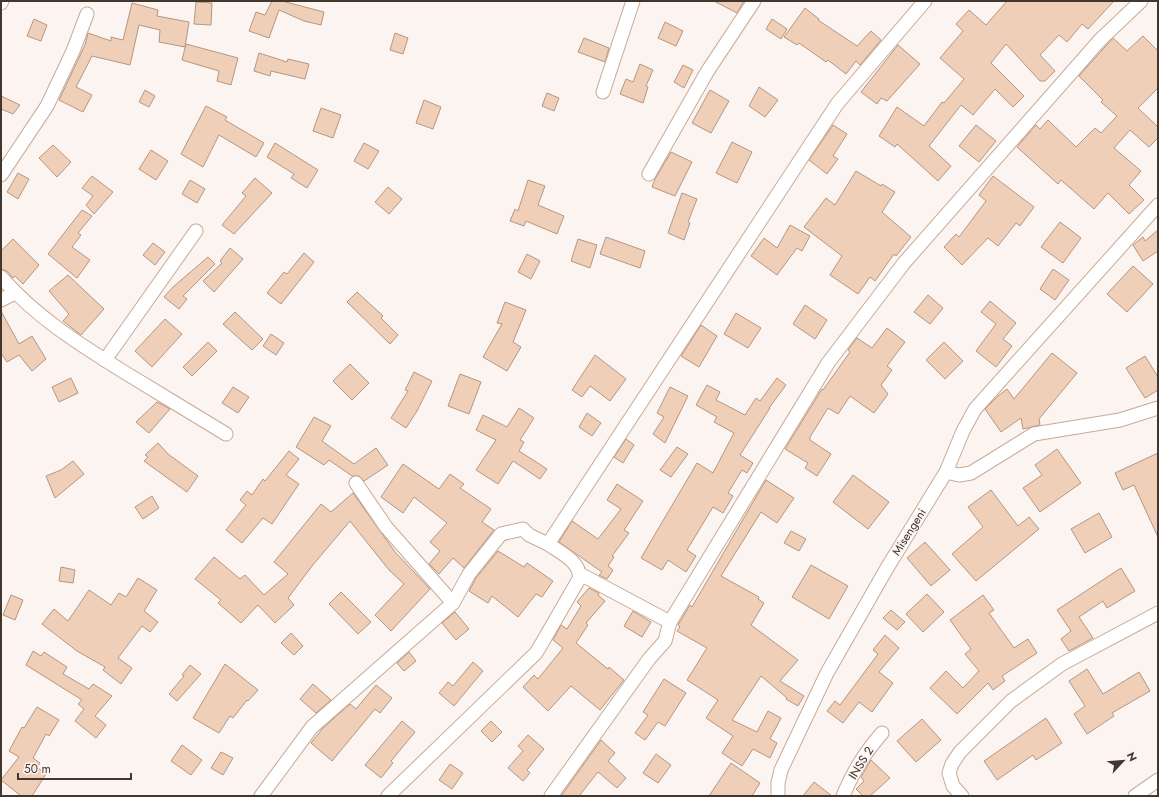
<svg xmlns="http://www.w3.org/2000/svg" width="1159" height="797" viewBox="0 0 1159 797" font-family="Jost,sans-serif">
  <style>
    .building { fill: #f0cfb8; stroke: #b59681 }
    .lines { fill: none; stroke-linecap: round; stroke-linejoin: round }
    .street-casing { stroke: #c9aa94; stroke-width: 15 }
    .street { stroke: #fff; stroke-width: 13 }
    .labels { text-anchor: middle; stroke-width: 3; stroke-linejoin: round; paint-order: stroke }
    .street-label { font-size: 12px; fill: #43362d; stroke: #fbf4f0 }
  </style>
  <rect width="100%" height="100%" fill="#fbf4f0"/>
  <g class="building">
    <path d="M272,1H282L324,12L321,25L304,21L279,10L269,38L249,31L256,12L265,15Z"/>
    <path d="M714,1H744L737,13Z"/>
    <path d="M1007,1H1114L1088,29L1082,24L1067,42L1059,35L1040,55L1055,71L1045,81H1040L1006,44L991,63L1024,96L1013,107L995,89L973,115L961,105L929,146L951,166L938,181L897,144L895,147L879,136L897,107L924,126L942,102L944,103L964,79L940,58L963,31L956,24L969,10L986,25Z"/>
    <path d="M196,2L212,3L211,25L194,24Z"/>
    <path d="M132,3L158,10L157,16L189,22L185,47L159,42L160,30L139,25L130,65L92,56L76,87L92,95L83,112L59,100L85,45L88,33L111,41V37L123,40Z"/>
    <path d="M805,8L819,19L818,20L857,46L871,31L881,40L860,65L856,61L846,74L828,60L826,62L799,43L797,45L784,37Z"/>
    <path d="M34,19L47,25L41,41L27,36Z"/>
    <path d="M772,19L787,29L781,39L766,29Z"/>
    <path d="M665,22L683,31L676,46L658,38Z"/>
    <path d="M395,33L408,38L403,54L390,50Z"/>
    <path d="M1143,36L1158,51V88L1138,108L1158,127V138L1149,147L1130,130L1114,148L1141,171L1129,185L1144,200L1129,214L1108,193L1094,209L1061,180L1058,184L1017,147L1036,125L1040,129L1048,120L1076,147L1095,128L1101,133L1117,116L1101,102L1103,100L1079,76L1113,38L1127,51Z"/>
    <path d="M584,38L609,48L605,62L578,52Z"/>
    <path d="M186,44L238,58L231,85L217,81L219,71L182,60Z"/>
    <path d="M898,45L920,64L887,101L881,98L877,104L861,92Z"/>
    <path d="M259,53L287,62L288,59L309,64L305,79L271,71L270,76L254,71Z"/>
    <path d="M640,64L653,70L646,86L648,87L643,103L620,94L626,79L633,82Z"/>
    <path d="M683,65L693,70L684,88L674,82Z"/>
    <path d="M759,87L778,100L765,117L749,106Z"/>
    <path d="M145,90L155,96L149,107L139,102Z"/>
    <path d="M710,90L729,101L711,133L692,123Z"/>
    <path d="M547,93L559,98L554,111L542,106Z"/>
    <path d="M1,96L20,105L13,114L1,109Z"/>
    <path d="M424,100L441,107L433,129L416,123Z"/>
    <path d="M206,106L227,117L225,120L264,143L256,157L219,135L203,167L181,154Z"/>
    <path d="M321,108L341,115L333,138L313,131Z"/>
    <path d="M833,125L847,134L833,156L838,159L827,174L809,160Z"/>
    <path d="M976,125L996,141L979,162L959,146Z"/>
    <path d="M732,142L752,152L737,183L716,173Z"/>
    <path d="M275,143L318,170L307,188L291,178L294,174L267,157Z"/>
    <path d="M364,143L379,151L368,169L354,161Z"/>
    <path d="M53,145L71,162L57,177L39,158Z"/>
    <path d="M151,150L168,161L156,180L139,169Z"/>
    <path d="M671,152L692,162L675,196L652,187L655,179Z"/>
    <path d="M856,171L881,186L882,184L895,192L882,212L911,237L896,256L894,254L875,281L870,277L858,294L830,275L842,256L804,227L826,198L835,205Z"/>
    <path d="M18,173L29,179L18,199L7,192Z"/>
    <path d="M92,176L113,192L94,214L86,205L93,196L82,188Z"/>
    <path d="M993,176L1034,207L1020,226L1016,223L998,246L988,238L962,265L944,247L956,234L959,237L986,201L979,195Z"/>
    <path d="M255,178L272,193L234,234L222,225L246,196L242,193Z"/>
    <path d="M190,180L205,189L197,203L182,194Z"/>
    <path d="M528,180L545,186L538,205L564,216L557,234L526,221L524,226L510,221L515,209L518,211Z"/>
    <path d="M388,187L402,199L389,214L375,202Z"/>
    <path d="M682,193L697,199L688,222L690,223L684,240L668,233Z"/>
    <path d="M82,210L92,216L78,233L81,235L72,247L90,260L77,278L48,254Z"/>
    <path d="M1060,222L1081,238L1063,263L1041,247Z"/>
    <path d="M790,225L810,236L802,251L797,248L777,275L751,256L764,238L777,248Z"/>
    <path d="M1158,230V251L1143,261L1133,245L1143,237L1145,241Z"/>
    <path d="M606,237L645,251L640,268L600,254Z"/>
    <path d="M13,239L39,265L23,284L15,276L13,278L7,271L1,269V251Z"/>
    <path d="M578,239L597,245L590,268L571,261Z"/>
    <path d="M153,243L165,252L155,265L143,255Z"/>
    <path d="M230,248L243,259L214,292L203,281L222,263L220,261Z"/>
    <path d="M304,253L314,262L281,304L267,293L284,272L287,274Z"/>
    <path d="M527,254L540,261L531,279L518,272Z"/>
    <path d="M208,257L215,264L183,296L187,299L179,309L164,297L173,287Z"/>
    <path d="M1133,266L1153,284L1127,312L1107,294Z"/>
    <path d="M1053,269L1069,280L1055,300L1040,289Z"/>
    <path d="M68,275L104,309L81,335L63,321L69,314L49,291Z"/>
    <path d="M357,292L383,316L381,318L398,335L390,344L347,302Z"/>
    <path d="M928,295L943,308L930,324L914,312Z"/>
    <path d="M990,301L1016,323L1003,339L1012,346L996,367L976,351L996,324L981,312Z"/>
    <path d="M505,302L526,310L513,342L521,347L507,371L483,357L502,324L497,323Z"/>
    <path d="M805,305L827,320L815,339L793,324Z"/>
    <path d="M1,311L19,344L32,336L46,359L32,371L19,355L7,362L1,353Z"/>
    <path d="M235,312L263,339L252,350L223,324Z"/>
    <path d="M736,313L761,328L748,348L724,334Z"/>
    <path d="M165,319L182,334L152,367L135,351Z"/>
    <path d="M701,325L717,336L699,367L681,356Z"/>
    <path d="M887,328L905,342L887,366L892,370L881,385L888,394L874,413L850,396L838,414L828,408L810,437V440L831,454L817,476L805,468L808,463L785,449L822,389L823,390L850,352L848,350L857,338L872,348Z"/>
    <path d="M271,334L284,343L276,355L263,346Z"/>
    <path d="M208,342L217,351L192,376L183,367Z"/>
    <path d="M944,342L963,361L945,379L926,360Z"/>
    <path d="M1052,353L1077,373L1039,419L1040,425L1023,429L1021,418L1001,432L985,409L998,396L1007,389L1014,399Z"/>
    <path d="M595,355L626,379L610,401L590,386L582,397L572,390Z"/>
    <path d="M1145,356L1158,377V390L1145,398L1126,368Z"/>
    <path d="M350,364L369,383L352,400L333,381Z"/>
    <path d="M414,372L432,381L417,411L406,428L391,418L408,391L405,390Z"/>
    <path d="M460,374L481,382L469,414L448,406Z"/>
    <path d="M71,378L78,393L59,402L52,387Z"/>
    <path d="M777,378L786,385L769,408H770L740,455L753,463L747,473L742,470L728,493L733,496L723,513L713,507L687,550L696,556L686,572L668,560L662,570L641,558L697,463L713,473L734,433L714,422L717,417L696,405L707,385L720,392L716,400L745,415L756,398L760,401Z"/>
    <path d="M233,387L249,397L238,413L222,403Z"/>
    <path d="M670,387L688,396L665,443L653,434L664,417L657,413Z"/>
    <path d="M157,402L170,409L149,433L136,422Z"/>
    <path d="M519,408L534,418L520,440L524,442L519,451L547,469L540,479L513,461L498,484L476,470L496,440L476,430L483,415L507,427Z"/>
    <path d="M587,413L601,423L592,436L579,427Z"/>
    <path d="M314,417L331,426L322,441L354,464L376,448L388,465L364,481L359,476H352L329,460L324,465L296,447Z"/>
    <path d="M626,439L634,445L623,463L614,457Z"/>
    <path d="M158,443L168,454L198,476L187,492L144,461L148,457L145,455Z"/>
    <path d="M677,447L688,454L671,477L660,470Z"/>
    <path d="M1057,449L1081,483L1040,512L1023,488L1042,475L1035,465Z"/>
    <path d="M289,451L299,459L286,475L299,484L272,524L263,518L242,543L226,530L246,505L240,500L247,491L252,495L263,479L265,481Z"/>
    <path d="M1158,453V537L1134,485L1123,490L1115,473Z"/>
    <path d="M73,461L84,474L55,498L46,476L61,470Z"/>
    <path d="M403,464L439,489L450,474L464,484L460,488L491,509L482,522L494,530L464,568L453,558L439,574L429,564L440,551L430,542L447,523L414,497L403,513L381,497Z"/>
    <path d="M853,475L889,502L868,529L833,502Z"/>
    <path d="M766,480L794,498L777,523L761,512L721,576L759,597L758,599L764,603L751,625L798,660L780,681L804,696L798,706L786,699L787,698L761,676L732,720L757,732L768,711L781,718L770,739L777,743L770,758L753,749L742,766L722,753L733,736L706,718L718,700L687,680L707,648L677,631L680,627L678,625L690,605L692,607Z"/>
    <path d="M617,484L643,501L624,530L629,533L612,556L614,557L608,566L613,570L607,579L599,575L602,572L559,542L572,521L598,539L621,509L607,500Z"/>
    <path d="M991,490L1018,526L1029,517L1039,529L976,581L952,554L983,527L968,507Z"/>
    <path d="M353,493L395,552L430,589L391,631L375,615L404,584L389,570L350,521L312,566L288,598L294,605L275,623L258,605L241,623L218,603L221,600L195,579L214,557L240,579L245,575L264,595L288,574L274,562L321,504L331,512Z"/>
    <path d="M152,496L159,508L143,519L135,507Z"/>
    <path d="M1099,513L1112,537L1085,553L1071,529Z"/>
    <path d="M791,531L806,539L799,551L784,543Z"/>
    <path d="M925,542L950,570L931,586L907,558Z"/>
    <path d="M498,551L524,567L527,563L553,581L542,597L536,594L518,617L492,596L488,603L469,591L476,578Z"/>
    <path d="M811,565L848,586L829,619L792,597Z"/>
    <path d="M61,567L75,570L73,583L59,581Z"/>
    <path d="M1121,568L1135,591L1107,608L1103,601L1079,617L1093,638L1069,651L1061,639L1071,631L1057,610Z"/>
    <path d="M138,578L157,590L144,611L158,622L150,632L142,626L118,658L132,668L121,684L103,670L105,667L77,651L42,624L54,609L68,621L89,590L111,605L119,593L126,597Z"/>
    <path d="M589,588L599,593L598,595L605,601L586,623L588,625L576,643L608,669L609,667L624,680L600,710L571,686L548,711L523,687L534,675L538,679L563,648L553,640L561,625L567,629L581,606L577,602Z"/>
    <path d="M341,592L371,622L358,634L329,604Z"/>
    <path d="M927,594L944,612L923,632L906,614Z"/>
    <path d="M11,595L23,600L15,620L3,615Z"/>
    <path d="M983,595L994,610L989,613L1014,648L1028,639L1037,653L1002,676L1005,681L993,690L988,683L957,714L930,688L946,671L963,688L979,671L965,654L971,649L950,620Z"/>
    <path d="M891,610L905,622L897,630L883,618Z"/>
    <path d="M633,611L651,622L642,637L624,626Z"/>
    <path d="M455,612L469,629L456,640L442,623Z"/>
    <path d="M291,633L303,646L294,655L281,643Z"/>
    <path d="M885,635L899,648L879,672L893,683L872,712L859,702L843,723L827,711L835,701L840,705L878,654L873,650Z"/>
    <path d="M33,651L41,656L44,652L67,667L63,674L89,689L93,684L112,696L95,716L106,725L96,738L75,721L84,709L78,704L82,700L26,665Z"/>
    <path d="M409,652L416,661L404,671L397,663Z"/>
    <path d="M473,662L483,671L454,706L439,693L448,682L453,686Z"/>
    <path d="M225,664L258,690L248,701L247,700L233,718L230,716L219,733L193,718Z"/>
    <path d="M190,665L201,674L177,701L169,694L184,676L182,675Z"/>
    <path d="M1087,669L1103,694L1139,672L1150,691L1112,713L1114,716L1087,734L1074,714L1085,706L1069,681Z"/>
    <path d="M664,679L686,693L665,726L658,722L645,740L635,733L648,715L643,712Z"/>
    <path d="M313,684L331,700L316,713L300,699Z"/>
    <path d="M376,685L392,698L380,713L375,709L332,761L311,743L323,728L350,704L356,709Z"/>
    <path d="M37,707L59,720L49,736L46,734L33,758L40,763L37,767L46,774L32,796H21L1,780L19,757L9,751L22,727L24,728Z"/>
    <path d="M1046,718L1062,743L1036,760L1033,755L997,780L984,761Z"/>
    <path d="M922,719L941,740L916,762L897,741Z"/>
    <path d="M402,721L415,732L391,761L393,763L381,778L365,765Z"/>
    <path d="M491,721L502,732L492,742L481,731Z"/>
    <path d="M528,735L544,749L527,770L530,773L523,781L508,768L523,751L518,746Z"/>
    <path d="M601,740L615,753L608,761L626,778L617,788L598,772L579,796H561Z"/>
    <path d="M182,745L202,760L191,775L171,761Z"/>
    <path d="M221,752L233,758L223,775L211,768Z"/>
    <path d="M656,754L671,765L658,783L643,773Z"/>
    <path d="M871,760L890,778L870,796H863L856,789L864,781L861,777Z"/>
    <path d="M731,763L760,783L752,796H709Z"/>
    <path d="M450,764L463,773L452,789L439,780Z"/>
    <path d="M814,782L832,796H803Z"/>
  </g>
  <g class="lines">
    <g class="street-casing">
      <g id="street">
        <path d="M1,3L2,1"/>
        <path d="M603,92L633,1"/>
        <path d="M649,174L707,72L754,1"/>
        <path d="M1,175L47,106L73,51L87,14"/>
        <path d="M1,277C36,317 79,344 124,372C158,393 192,413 226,434"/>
        <path d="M1,300L15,293"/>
        <path d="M105,360L196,231"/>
        <path d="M946,472L963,431L975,409L1158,205"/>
        <path d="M356,483L386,527L453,603"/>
        <path d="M580,574L670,622"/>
        <path d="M261,796L312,727L453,603L469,574L501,534L523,529L529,535L548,544L837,104L925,1"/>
        <path d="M388,796L536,653L542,643L579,579C582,562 559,552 548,544"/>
        <path d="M551,796L649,659L665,641L670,622L828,363L904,263L1100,40L1141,1"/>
        <path d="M778,796V783L781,770L827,673L887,568L946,472L959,475L971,473L1034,434L1120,420L1158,408"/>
        <path d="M843,796C854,770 864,754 882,733"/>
        <path d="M962,796L953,786L949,773L952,764L960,752L1011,701L1062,664L1158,613"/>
        <path d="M1135,796L1158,780"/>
      </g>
    </g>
    <use href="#street" class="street"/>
  </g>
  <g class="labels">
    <g class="street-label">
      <text transform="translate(909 532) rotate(-58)" y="4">Misengeni</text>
      <text transform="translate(861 763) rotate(-58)" y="4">INSS 2</text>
    </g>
  </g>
  <rect width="1159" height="797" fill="none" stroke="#43362d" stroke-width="4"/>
  <g transform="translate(1123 761) rotate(64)" stroke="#fbf4f0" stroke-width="3" paint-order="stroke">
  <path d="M0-3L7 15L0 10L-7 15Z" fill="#43362d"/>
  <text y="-6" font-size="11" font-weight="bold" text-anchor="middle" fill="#43362d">N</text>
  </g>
  <path d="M18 773v6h113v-6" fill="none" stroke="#43362d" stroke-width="2"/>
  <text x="24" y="773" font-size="12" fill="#43362d" stroke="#fbf4f0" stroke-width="3" paint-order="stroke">50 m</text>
</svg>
